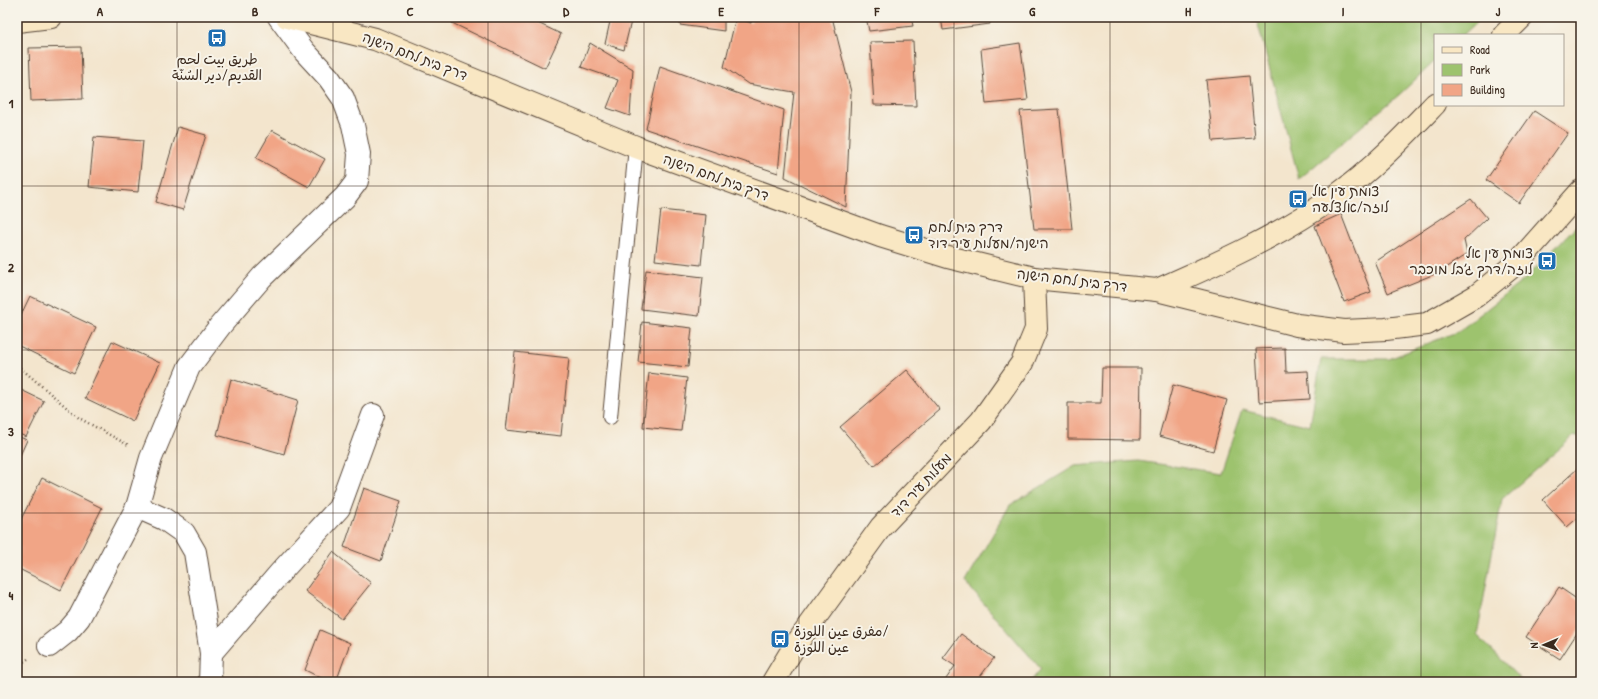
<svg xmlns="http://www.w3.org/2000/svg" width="1598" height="699" viewBox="0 0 1598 699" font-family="'Patrick Hand','Playpen Sans Arabic','Playpen Sans Hebrew',sans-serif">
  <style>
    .green { fill: #9dc36e; stroke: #6c7646 }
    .building { fill: #f1a586 }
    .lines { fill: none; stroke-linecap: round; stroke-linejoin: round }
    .lane-casing { stroke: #574638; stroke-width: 16 }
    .street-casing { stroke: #574638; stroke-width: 24 }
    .secondary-casing { stroke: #574638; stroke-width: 24 }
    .path { stroke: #574638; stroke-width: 2.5; stroke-dasharray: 1 3; stroke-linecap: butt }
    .lane { stroke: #fff; stroke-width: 14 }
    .street { stroke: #fff; stroke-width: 22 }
    .secondary { stroke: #f9e7c3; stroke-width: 22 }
    .grid { fill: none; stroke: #3b2a1e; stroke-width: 1; stroke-opacity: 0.55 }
    .labels { text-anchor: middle; stroke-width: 4; stroke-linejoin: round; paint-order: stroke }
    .street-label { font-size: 14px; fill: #3b2a1e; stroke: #f7f3e8 }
    .poi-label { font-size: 14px; fill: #3b2a1e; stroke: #f7f3e8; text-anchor: start }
    .neatline { fill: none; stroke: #3b2a1e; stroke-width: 1.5 }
    .grid-label { font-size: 13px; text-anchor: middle; font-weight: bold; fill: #3b2a1e }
  </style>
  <rect width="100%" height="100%" fill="#f7f3e8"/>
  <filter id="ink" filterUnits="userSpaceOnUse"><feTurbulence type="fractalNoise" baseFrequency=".025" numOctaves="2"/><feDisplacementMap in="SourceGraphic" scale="8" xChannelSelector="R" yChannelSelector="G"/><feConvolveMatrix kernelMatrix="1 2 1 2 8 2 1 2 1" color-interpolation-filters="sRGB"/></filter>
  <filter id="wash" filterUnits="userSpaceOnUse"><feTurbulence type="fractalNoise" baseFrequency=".012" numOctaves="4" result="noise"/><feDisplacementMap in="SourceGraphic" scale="16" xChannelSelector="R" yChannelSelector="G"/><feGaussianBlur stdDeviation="0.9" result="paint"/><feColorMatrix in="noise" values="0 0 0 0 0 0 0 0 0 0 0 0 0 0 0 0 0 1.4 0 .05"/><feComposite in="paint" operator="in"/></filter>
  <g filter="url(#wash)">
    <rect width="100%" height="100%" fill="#f3e5cd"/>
    <g class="green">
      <path d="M1256,17H1482L1463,35H1435V61L1400,94L1299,179Z"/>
      <path d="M1581,221V436H1574L1502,499L1477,635L1523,682H1030L1041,669L965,582L1010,505L1075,466L1138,461L1221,473L1242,410L1310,426L1321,359H1389L1459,331L1525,279Z"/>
    </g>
    <g id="blocks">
      <g class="building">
        <path d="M455,17H525L561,34L545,68L452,23Z"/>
        <path d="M611,17H632L624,50L605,44Z"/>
        <path d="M681,17H724V31L680,25Z"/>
        <path d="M736,17L751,23L752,17H832L851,92L846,207L785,177L794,92L748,84L724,67Z"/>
        <path d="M866,17H911L913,26L869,31Z"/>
        <path d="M941,17H989L990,24L943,30Z"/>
        <path d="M913,41L916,106L874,105L870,42Z"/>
        <path d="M590,43L633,69L630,116L607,108L618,80L581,67Z"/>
        <path d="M1020,43L1028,100L986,104L981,49Z"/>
        <path d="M81,47L83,99L31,101L29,48Z"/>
        <path d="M660,66L784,110L778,173L646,129Z"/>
        <path d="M1249,76L1255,138L1213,141L1206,80Z"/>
        <path d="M1059,109L1072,229H1034L1020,111Z"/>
        <path d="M1534,111L1568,133L1519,203L1486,180Z"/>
        <path d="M178,127L206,135L183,210L156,202Z"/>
        <path d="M272,130L325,159L309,187L256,158Z"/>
        <path d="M94,137L143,141L138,192L89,187Z"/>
        <path d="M1471,199L1487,218L1464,240L1467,254L1437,273L1388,293L1375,262Z"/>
        <path d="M661,210L706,215L701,265L655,260Z"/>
        <path d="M1341,214L1371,292L1344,302L1315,226Z"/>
        <path d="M646,270L703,277L699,316L641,309Z"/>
        <path d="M30,296L96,327L74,373L17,345V323Z"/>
        <path d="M642,322L692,328L688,367L638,362Z"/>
        <path d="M112,341L160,363L133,421L85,398Z"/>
        <path d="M1285,348L1286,372L1308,371L1310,399L1259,402L1256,349Z"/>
        <path d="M515,352L569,358L561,436L506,430Z"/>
        <path d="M1102,368H1141L1140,440L1068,439V403H1101Z"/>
        <path d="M907,370L940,410L874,466L840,427Z"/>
        <path d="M649,373L687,378L681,431L643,427Z"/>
        <path d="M231,379L298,400L284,454L217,435Z"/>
        <path d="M1173,385L1227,400L1213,451L1159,436Z"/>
        <path d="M17,388L44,401L26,437L17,433Z"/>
        <path d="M17,436L27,440L17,462Z"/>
        <path d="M1578,468L1581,472V515L1567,527L1543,500Z"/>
        <path d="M42,478L102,508L61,590L17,568V527Z"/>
        <path d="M364,488L401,501L381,561L344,547Z"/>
        <path d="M333,552L371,583L342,619L305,591Z"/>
        <path d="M1559,587L1581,602V627L1560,659L1526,637Z"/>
        <path d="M320,630L350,643L336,682H329L305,670Z"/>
        <path d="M961,634L994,658L976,682H944L955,666L943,658Z"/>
      </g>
    </g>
  </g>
  <g filter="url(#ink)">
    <use href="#blocks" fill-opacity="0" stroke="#574638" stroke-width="1"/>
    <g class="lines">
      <g class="lane-casing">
        <path id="lane" d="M610,417L636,147"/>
      </g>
      <g class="street-casing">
        <g id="street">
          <path d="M137,507L164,519L184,533L195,552L211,653L210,682"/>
          <path d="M49,646L68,631L79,618L137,507L151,458L189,367L220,326L262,277L345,197L357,181L359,154L353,125L343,98L329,78L304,51L279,17"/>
          <path d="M211,653L279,574L339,508L373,415"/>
        </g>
      </g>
      <g class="secondary-casing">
        <g id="secondary">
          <path d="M287,17L375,39L636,147L880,236L948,257L1034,278L1157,290L1297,325L1344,331L1386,329L1427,324L1476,296L1518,262L1581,191"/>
          <path d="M17,21L51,17"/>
          <path d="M1504,35L1522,17"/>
          <path d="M1157,290C1219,263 1281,235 1337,195C1373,169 1404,136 1435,104"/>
          <path d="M773,682L794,647L881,527L981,421L1022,363L1036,329L1034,278"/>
        </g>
      </g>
      <g class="path">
        <path d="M17,365L79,418L130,446"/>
        <path d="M17,666L28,659"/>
      </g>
      <use href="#lane" class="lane"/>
      <use href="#street" class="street"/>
      <use href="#secondary" class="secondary"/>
    </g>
  </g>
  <path class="grid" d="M177,17V682M333,17V682M488,17V682M644,17V682M799,17V682M954,17V682M1110,17V682M1265,17V682M1421,17V682M17,186H1581M17,350H1581M17,513H1581"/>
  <defs>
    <g id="bus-square" transform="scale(1)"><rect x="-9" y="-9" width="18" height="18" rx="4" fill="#1f6fb2" stroke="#f7f3e8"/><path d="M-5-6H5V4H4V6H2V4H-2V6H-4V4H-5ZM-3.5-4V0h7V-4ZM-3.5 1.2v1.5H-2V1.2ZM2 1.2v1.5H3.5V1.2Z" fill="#fff"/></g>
  </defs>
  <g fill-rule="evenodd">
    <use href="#bus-square" x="217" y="38"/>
    <use href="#bus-square" x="1298" y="199"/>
    <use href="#bus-square" x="914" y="235"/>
    <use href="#bus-square" x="1547" y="261"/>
    <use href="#bus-square" x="780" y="639"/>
  </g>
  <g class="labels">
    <g class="street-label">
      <text transform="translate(415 56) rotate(21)" y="5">דרך בית לחם הישנה</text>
      <text transform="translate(716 177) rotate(20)" y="5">דרך בית לחם הישנה</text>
      <text transform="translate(1072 280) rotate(7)" y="5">דרך בית לחם הישנה</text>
      <text transform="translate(921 485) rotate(-47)" y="5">מעלות עיר דוד</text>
    </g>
    <g class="poi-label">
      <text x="217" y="64" text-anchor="middle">طريق بيت لحم<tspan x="217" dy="16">القديم/دير السُنّة</tspan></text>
      <text x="1312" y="196">צומת עין אל<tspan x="1312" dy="16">לוזה/אלצלעה</tspan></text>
      <text x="928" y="232">דרך בית לחם<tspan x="928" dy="16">הישנה/מעלות עיר דוד</tspan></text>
      <text x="1533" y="258" text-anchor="end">צומת עין אל<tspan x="1533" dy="16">לוזה/דרך ג׳בל מוכבר</tspan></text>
      <text x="794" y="636">مفرق عين اللوزة/<tspan x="794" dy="16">عين اللوزة</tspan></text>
    </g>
  </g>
  <rect width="1598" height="699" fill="none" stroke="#f7f3e8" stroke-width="44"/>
  <rect x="1434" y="34" width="130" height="72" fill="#f7f3e8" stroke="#aca397"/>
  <rect x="1442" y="47" width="20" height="6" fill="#f9e7c3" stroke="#aca397"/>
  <text x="1470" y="54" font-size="12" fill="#3b2a1e">Road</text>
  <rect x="1442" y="64" width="20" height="12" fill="#9dc36e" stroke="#aca397"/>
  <text x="1470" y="74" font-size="12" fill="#3b2a1e">Park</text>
  <rect x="1442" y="84" width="20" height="12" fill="#f1a586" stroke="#aca397"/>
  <text x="1470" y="94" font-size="12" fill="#3b2a1e">Building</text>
  <g transform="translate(1544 645) rotate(268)" stroke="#f7f3e8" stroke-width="3" paint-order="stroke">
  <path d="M0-3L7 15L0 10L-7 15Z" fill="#3b2a1e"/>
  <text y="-6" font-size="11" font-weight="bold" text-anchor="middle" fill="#3b2a1e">N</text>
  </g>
  <rect x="22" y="22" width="1554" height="655" class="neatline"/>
  <g class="grid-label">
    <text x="100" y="16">A</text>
    <text x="255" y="16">B</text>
    <text x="410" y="16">C</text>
    <text x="566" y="16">D</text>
    <text x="721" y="16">E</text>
    <text x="877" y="16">F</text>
    <text x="1032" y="16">G</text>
    <text x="1188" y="16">H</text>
    <text x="1343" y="16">I</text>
    <text x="1498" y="16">J</text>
    <text x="11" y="108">1</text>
    <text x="11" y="272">2</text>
    <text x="11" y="436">3</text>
    <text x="11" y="600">4</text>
  </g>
</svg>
